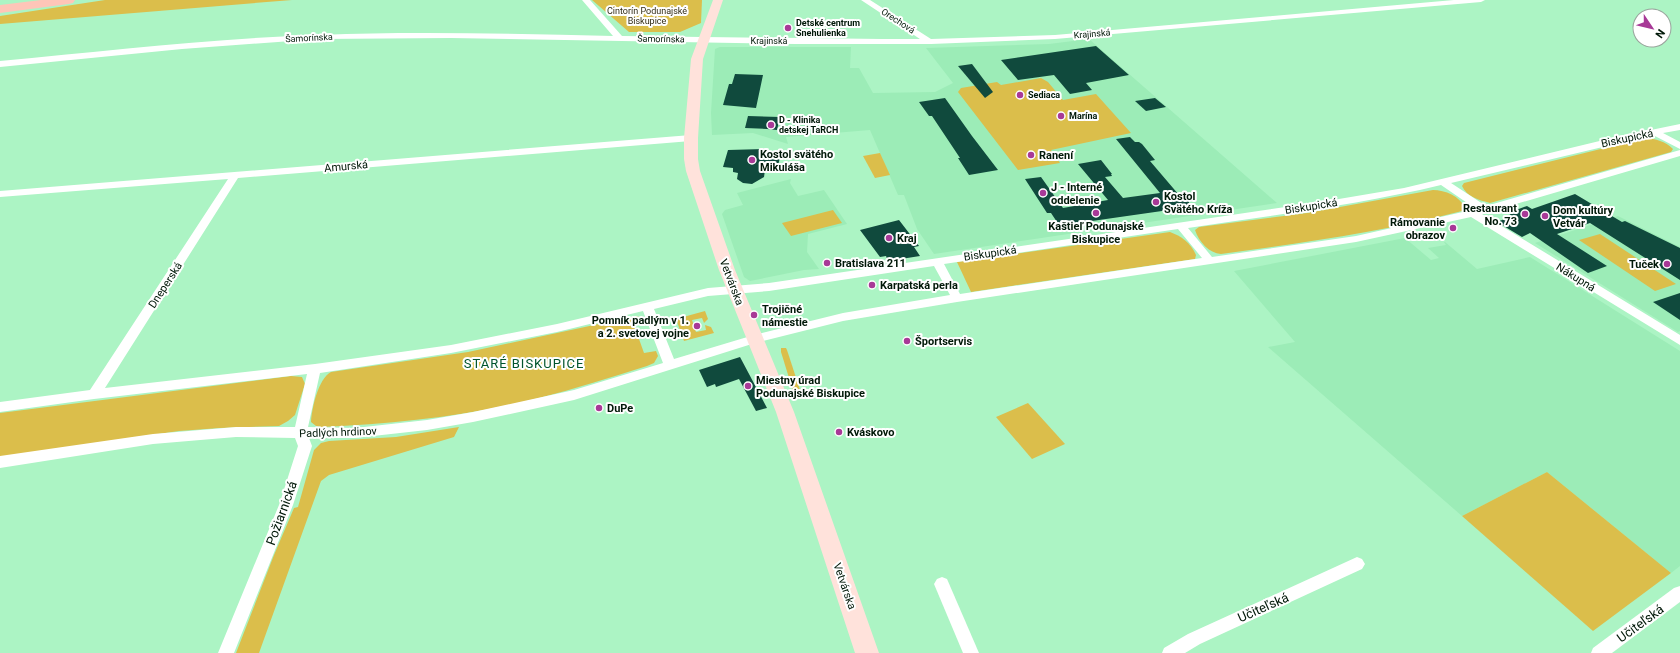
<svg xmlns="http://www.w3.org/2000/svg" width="1680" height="653" viewBox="0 0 1680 653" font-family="Roboto,sans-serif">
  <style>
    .built { fill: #9cecb7 }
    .green { fill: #dbbe4b }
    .building { fill: #104a3d }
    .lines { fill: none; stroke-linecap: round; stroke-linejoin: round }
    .street { fill: #fff; fill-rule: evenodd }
    .secondary { fill: #ffe2db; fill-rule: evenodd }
    .primary { fill: #fec5b8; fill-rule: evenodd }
    .poi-dot { fill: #a83997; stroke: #fff; stroke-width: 1.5 }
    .labels { text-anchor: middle; stroke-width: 4; stroke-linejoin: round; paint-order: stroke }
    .far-park-label { font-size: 9px; fill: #302a14; stroke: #fff }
    .far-street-label { font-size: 9px; fill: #001808; stroke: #fff }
    .far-poi-label { font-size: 9px; font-weight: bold; fill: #001808; stroke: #fff; text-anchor: start }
    .street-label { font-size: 11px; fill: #001808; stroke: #fff }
    .poi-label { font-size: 11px; font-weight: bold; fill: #001808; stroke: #fff; text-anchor: start }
    .quarter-label { font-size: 13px; letter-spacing: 1px; fill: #01542d; stroke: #fff }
    .near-street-label { font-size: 13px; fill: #001808; stroke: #fff }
  </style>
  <rect width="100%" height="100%" fill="#acf4c4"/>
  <g class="built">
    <path d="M1089,39L1277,203L934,254L917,229L904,195H898L870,130L786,137L788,144L753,133L712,135L711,113L715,49L720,47H851L850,68H859L873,93L935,92L953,83L926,48L1049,44Z"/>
    <path d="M791,179L790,183L798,196L824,190L847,224L808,234L807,252L819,269L804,270L750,281L744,277L722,214L725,210L743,205L737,193Z"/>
    <path d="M1618,216L1680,247V331L1678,332L1535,243Z"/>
    <path d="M1405,238L1431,260L1439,258L1428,248L1446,245L1444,242H1445L1477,269L1530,257L1680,351V566L1671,573L1547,472L1462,516L1268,347L1295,342L1234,271Z"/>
  </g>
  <g class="green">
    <path d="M105,0H292L0,24V16Z"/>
    <path d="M592,0H702L701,23L680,32H629Z"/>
    <path d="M1041,78L1048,82L1063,100L1096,94L1131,133L1051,150L1060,163L1018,170L958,92L961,88L997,82L1001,85Z"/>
    <path d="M1645,138C1656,139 1665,141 1673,149L1671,152L1490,203C1479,200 1467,197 1462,186L1464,183Z"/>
    <path d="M880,153L890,175L875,178L863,156Z"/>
    <path d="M1433,190C1445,190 1460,196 1465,208L1462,211C1382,232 1302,243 1221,254C1209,253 1199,242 1195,230L1199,227L1307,213Z"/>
    <path d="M833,210L842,223L791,236L782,223Z"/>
    <path d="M1170,232C1181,236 1191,243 1196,255L1195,259L971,292L957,262Z"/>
    <path d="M1600,234L1676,284L1655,291L1579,240Z"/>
    <path d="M705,311L708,319L704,323L702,318L692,320L696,332L706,330L705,325L711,327L714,333L684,341L676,319Z"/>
    <path d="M636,316L642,318L646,322L634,325L644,353L656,351L658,356L654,363L647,366C611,377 575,389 539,398C468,416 395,424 322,427L316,426L311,422C312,408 318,379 331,372L468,352Z"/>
    <path d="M781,348H786L787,350L803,399L794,394L781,352Z"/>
    <path d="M291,376L302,377L305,384L295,415L288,421L279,426L220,428L179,431L0,457V413Z"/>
    <path d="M1028,403L1065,444L1032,459L996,417Z"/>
    <path d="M459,427L454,437L329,475L321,481L259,653H236L274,555L294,508L298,507L314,450L321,443L329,441L396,437Z"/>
    <path d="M1547,472L1671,573L1593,631L1462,516Z"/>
  </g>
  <g class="building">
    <path d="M1096,46L1129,75L1086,83L1092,90L1070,94L1054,75L1018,80L1001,60Z"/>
    <path d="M972,64L993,92L985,98L958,66Z"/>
    <path d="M735,74L763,75L756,108L723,105L729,84H732Z"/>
    <path d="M945,98L972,136L998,170L969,175L958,158H960L932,116H929L919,102Z"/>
    <path d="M1155,98L1166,107L1146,111L1135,101Z"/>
    <path d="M748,116L780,117L777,130L767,129L745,128Z"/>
    <path d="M1130,137L1135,142H1139L1142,144L1155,160L1150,161L1179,195H1184L1188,198L1190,207L1071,224L1070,227L1061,228L1051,213H1047L1025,179L1041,177L1063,208L1108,200L1078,164L1101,160L1112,174H1111L1112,176L1105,177L1123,198L1160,193L1116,139Z"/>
    <path d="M768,149V152L781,153L777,170H765L764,177L752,184L743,183L737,179L738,173L733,172V168L723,167L728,150Z"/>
    <path d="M1575,194L1622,222L1625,221L1680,248V280L1590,223L1557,234L1607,266L1588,273L1530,233L1522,237L1497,222L1512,216L1508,213L1527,206L1532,209Z"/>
    <path d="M899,220L919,246L914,247L920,256L888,261L886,256L880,257L860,230Z"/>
    <path d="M1680,293V320L1653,302Z"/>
    <path d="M740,357L767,408L756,411L739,379L716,387L715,384L707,387L699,370Z"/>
  </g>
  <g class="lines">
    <g class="street">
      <path d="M582,0H590L622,36L882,39H920L861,0H870L931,39L1055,35L1454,0H1485L1481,2L1055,39L931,44H796L451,38L319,39L182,49L0,67V61C106,51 213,38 320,35C417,31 515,34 613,36Z"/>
      <path d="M1680,124V130L1663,133L1680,142V149L1653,135L1451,183L1486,206L1680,150V156L1482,214L1680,335V345L1471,217L1356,242L957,302L843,321L755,343L574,400L473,422L427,430L355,438H309L312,446L293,505L234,653H218L279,505L298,446L295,438L236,437L153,444L0,468V456L153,434L236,427H295L307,374L94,399L0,412V402L90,390L228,179L0,197V191L691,135L696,138L691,141L238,178L105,388L315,364L451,345L557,324L708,288L769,283L1333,200L1404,188L1612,138ZM1441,185L1476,209L1356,236L1212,257L1188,228C1273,215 1358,205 1441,185ZM1178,229L1202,258L960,294L944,264ZM934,266L950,295L843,313L754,335L674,359L654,309L708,296L769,291ZM643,311L663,363L574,390L473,412L427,420L355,428L308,427L320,373L451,353L557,332Z"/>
      <path d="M1357,557L1362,559L1365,564L1362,569L1200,644L1185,653H1162L1164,648L1188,634Z"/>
      <path d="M942,577L947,579L979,653H963L934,584L937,579Z"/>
      <path d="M1680,586V602L1612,653H1591L1593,648L1674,588Z"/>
    </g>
    <path class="secondary" d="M713,0H723L703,59L698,138V159L700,171L735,270L794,412L879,653H855L776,412L719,270L686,171L684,159V138L691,59Z"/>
    <path class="primary" d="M41,0H75L73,3L69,4L0,13V5Z"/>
  </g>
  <g class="poi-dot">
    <circle cx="788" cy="28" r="4"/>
    <circle cx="1020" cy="95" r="4"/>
    <circle cx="1061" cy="116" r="4"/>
    <circle cx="771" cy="125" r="4"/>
    <circle cx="1031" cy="155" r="4"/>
    <circle cx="752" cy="160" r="4"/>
    <circle cx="1043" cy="193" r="4"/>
    <circle cx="1156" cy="202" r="4"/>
    <circle cx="1096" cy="213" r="4"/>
    <circle cx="1525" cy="214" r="4"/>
    <circle cx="1545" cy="216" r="4"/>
    <circle cx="1453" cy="228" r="4"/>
    <circle cx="889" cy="238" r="4"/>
    <circle cx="827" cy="263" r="4"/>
    <circle cx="1667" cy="264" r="4"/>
    <circle cx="872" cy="285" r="4"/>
    <circle cx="754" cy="315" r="4"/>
    <circle cx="697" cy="326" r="4"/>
    <circle cx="907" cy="341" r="4"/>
    <circle cx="748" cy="386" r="4"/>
    <circle cx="599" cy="408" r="4"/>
    <circle cx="839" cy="432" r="4"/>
  </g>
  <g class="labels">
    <g class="far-park-label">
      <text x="647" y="14">Cintorín Podunajské<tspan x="647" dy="10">Biskupice</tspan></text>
    </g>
    <g class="far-street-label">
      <text transform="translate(898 21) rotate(33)" y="3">Orechová</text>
      <text transform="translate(1092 34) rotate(-5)" y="3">Krajinská</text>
      <text transform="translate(309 38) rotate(-3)" y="3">Šamorínska</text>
      <text transform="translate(661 39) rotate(1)" y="3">Šamorínska</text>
      <text x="769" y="44">Krajinská</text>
    </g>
    <g class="far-poi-label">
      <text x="796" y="26">Detské centrum<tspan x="796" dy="10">Snehulienka</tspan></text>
      <text x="1028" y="98">Sediaca</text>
      <text x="1069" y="119">Marína</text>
      <text x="779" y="123">D - Klinika<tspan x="779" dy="10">detskej TaRCH</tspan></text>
    </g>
    <g class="street-label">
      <text transform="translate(1627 138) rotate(-12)" y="4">Biskupická</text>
      <text transform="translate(346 166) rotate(-5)" y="4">Amurská</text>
      <text transform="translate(1311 206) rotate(-9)" y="4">Biskupická</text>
      <text transform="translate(990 253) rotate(-8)" y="4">Biskupická</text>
      <text transform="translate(1576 277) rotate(32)" y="4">Nákupná</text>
      <text transform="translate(732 282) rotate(69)" y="4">Vetvárska</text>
      <text transform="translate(165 285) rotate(-57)" y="4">Dneperská</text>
      <text transform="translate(338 432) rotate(-2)" y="4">Padlých hrdinov</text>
      <text transform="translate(845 586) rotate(71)" y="4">Vetvárska</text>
    </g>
    <g class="poi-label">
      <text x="760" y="158">Kostol svätého<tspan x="760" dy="13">Mikuláša</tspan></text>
      <text x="1039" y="159">Ranení</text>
      <text x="1051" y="191">J - Interné<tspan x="1051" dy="13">oddelenie</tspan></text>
      <text x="1164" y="200">Kostol<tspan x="1164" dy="13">Svätého Kríža</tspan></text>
      <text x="1517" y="212" text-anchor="end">Restaurant<tspan x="1517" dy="13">No. 73</tspan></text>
      <text x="1553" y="214">Dom kultúry<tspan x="1553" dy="13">Vetvár</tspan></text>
      <text x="1445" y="226" text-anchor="end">Rámovanie<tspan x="1445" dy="13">obrazov</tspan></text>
      <text x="1096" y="230" text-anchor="middle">Kaštieľ Podunajské<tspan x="1096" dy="13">Biskupice</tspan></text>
      <text x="897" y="242">Kraj</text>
      <text x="835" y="267">Bratislava 211</text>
      <text x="1659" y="268" text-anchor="end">Tuček</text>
      <text x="880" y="289">Karpatská perla</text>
      <text x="762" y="313">Trojičné<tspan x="762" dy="13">námestie</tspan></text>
      <text x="689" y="324" text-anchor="end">Pomník padlým v 1.<tspan x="689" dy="13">a 2. svetovej vojne</tspan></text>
      <text x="915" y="345">Športservis</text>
      <text x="756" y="384">Miestny úrad<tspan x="756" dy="13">Podunajské Biskupice</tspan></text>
      <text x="607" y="412">DuPe</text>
      <text x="847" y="436">Kváskovo</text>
    </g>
    <g class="quarter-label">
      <text x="524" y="368">STARÉ BISKUPICE</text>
    </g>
    <g class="near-street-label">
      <text transform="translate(281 513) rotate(-70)" y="5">Požiarnická</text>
      <text transform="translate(1263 607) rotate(-24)" y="5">Učiteľská</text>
      <text transform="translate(1640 623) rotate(-36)" y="5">Učiteľská</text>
    </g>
  </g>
  <g transform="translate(1652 28) rotate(125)"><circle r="19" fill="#ffffff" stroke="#99a39c"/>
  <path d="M0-3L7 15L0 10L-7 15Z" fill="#a83997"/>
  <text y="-6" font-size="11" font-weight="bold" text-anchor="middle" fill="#001808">N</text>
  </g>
</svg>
